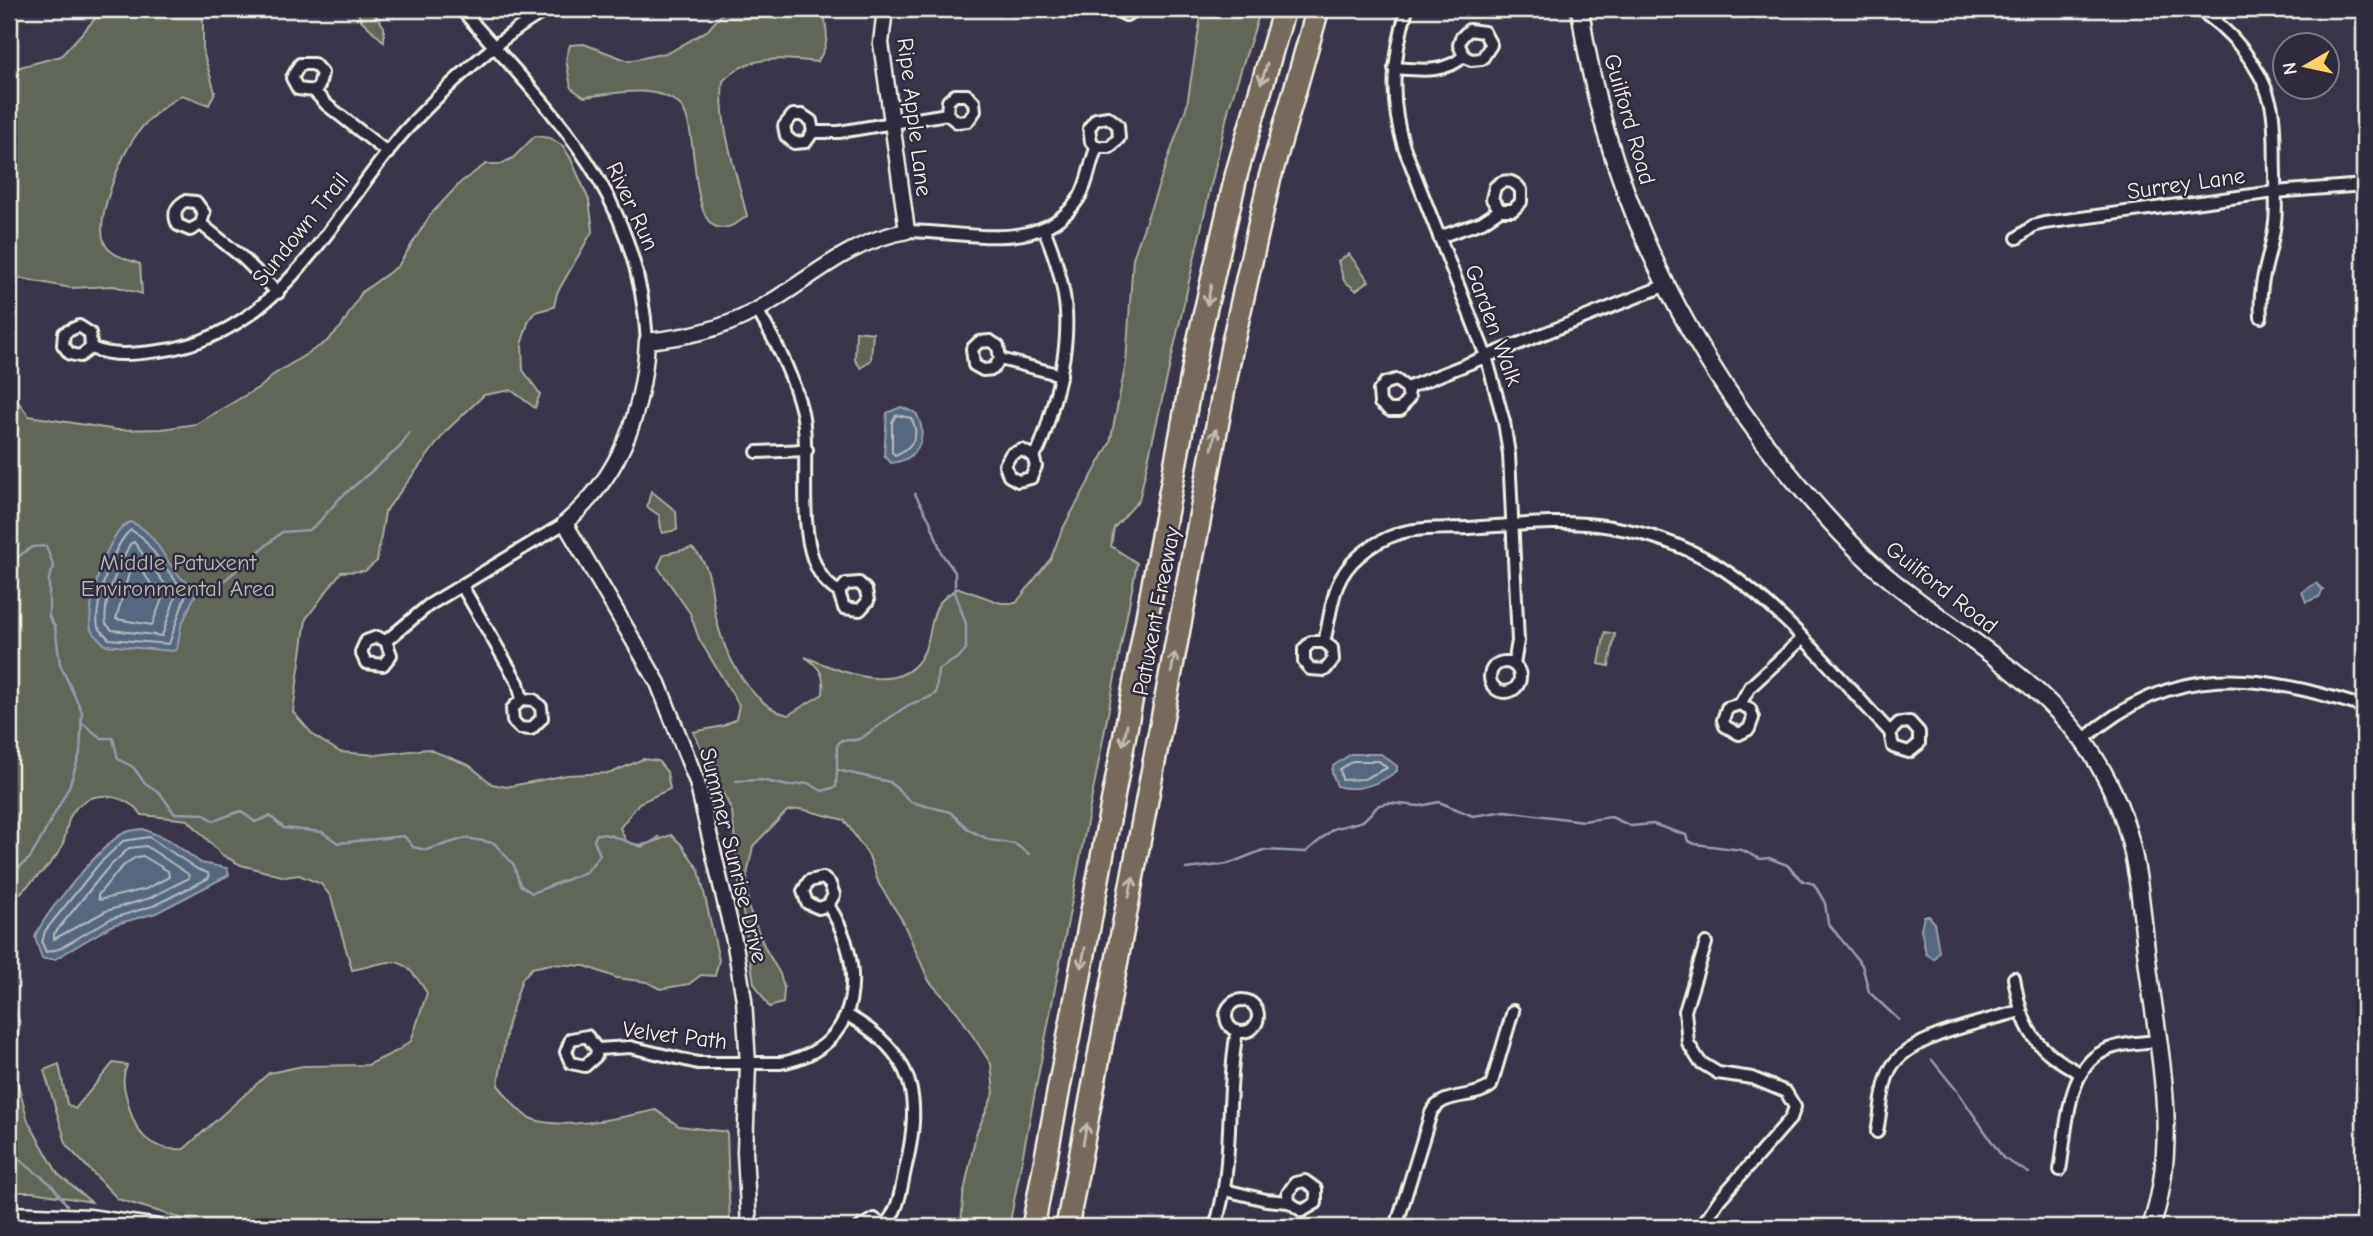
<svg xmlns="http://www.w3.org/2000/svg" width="2373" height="1236" viewBox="0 0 2373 1236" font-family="'Comic Neue',sans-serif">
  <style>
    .green { fill: #616659; stroke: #aaaca0; stroke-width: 2 }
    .water { fill: #566781; stroke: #959eaa; stroke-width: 2 }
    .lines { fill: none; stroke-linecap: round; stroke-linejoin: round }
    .shore { stroke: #b5babf; stroke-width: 2 }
    .stream { stroke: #959eaa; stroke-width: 2.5 }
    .minor-casing { stroke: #f4f1e8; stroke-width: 16 }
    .tertiary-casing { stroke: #f4f1e8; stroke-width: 19 }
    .secondary-casing { stroke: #f4f1e8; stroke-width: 21 }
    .motorway-casing { stroke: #f4f1e8; stroke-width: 26 }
    .minor { stroke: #2f2a3d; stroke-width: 10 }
    .tertiary { stroke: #2f2a3d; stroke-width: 14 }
    .secondary { stroke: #2f2a3d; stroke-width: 16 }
    .motorway { stroke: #77695c; stroke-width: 21 }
    .oneway { stroke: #c2bbb0 }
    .labels { text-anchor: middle; stroke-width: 5; stroke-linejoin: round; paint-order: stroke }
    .street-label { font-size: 23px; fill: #f4f1e8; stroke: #2f2a3d }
    .park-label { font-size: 23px; fill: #b9b9af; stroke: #2f2a3d }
  </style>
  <rect width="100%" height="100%" fill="#3a354a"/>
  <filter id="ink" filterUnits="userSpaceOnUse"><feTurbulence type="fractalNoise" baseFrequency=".0143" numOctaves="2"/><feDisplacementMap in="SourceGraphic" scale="14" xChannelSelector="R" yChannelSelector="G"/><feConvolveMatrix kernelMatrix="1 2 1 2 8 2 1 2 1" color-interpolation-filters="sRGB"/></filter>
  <g filter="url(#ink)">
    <g class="green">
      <path d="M104,9H203V51L215,92L209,105L182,95C166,104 147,119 137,134C122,154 95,217 104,242C109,255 127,259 140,264L142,294L114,286L71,288L14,277L9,286V70L61,56Z"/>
      <path d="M356,9H372L384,27V42L361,20Z"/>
      <path d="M726,9H823C827,30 831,43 817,62C784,58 748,54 723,81C718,124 737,174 747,216C680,270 705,125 679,104C653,83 614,94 584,97L571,88L566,59L570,45L584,44L629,61L670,52L708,30Z"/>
      <path d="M1202,9H1261L1229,107L1139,500L1114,528L1111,546L1137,563L1009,1227H961L963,1197L976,1134L994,1093L991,1064L958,1013L929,981L902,920L879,884L869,856L844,820L801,809L787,811L753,846L747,875L748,906L765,948L780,974L784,988L783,1003L769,1007L754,983L740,894L732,811L693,732L723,726L736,719L739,705L699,639L690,613L658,567L664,554L692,548C714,567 710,591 716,618C724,653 750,706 788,715L823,694C825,675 820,667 805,657C839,670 902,700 924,652C936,624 926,604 959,588L1001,603H1016L1051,558L1062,530L1110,443L1126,363L1133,258L1187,105Z"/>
      <path d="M535,136L550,138L563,146L571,159L589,200L593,230L557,293L554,307L535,312L529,320L522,342L523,370L540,394L535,408L511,390L484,395L447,430L385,512L377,561L365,571L341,572L306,619L293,712L314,736L340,752L376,755L428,749L469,765L492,784L506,787L567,775L611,773L643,759L658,761L667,772L670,789L639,803L620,828L626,841L641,847L671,835L681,844L699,870L719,960L715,976L701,975L689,984L660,989L647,982L617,978L585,966L551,964L532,968L522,979L508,1023L498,1085C508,1097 518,1113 532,1119C564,1131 623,1117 656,1110L679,1126L727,1132L730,1227H378L347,1219L309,1227H209L118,1199L67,1146L44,1070L59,1064L67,1104L75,1109L113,1063L127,1065C121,1079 124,1088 128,1103C135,1133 150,1152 184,1149L269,1073L303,1066L368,1065L397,1051L411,1041L427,993C401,951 396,961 352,970L331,897L321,884L299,875L285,877L241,865L222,855L188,820L142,815C125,792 84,787 70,817C66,826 66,839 61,848C53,865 23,889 9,904V390L29,416L117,430L162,429L196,424L210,416L263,385L273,375L326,342L341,327L362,292L398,266L431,214L461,182L486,164H501L513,158Z"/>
      <path d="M1349,254L1369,281L1356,290L1344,281L1338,261Z"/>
      <path d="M856,331L873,333L871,360L861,368L855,360Z"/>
      <path d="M651,491L676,511L677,530L662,533L659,515L647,507Z"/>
      <path d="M1605,632L1615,634L1609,666L1599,664Z"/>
      <path d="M9,992L20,1023L13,1065L28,1121L58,1174L91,1202L33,1192H9Z"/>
    </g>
    <g class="water">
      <path d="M901,407L916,413C929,436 919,460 891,463L884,455L887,413Z"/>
      <path d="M130,522C162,532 166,578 198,588L181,626L177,649L173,651L105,645L91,630C86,607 106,532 130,522Z"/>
      <path d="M2316,583L2323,590L2319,597L2306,602L2302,592Z"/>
      <path d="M1351,754H1381L1397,766V771C1381,783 1357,793 1337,786L1332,773L1333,766Z"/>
      <path d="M143,829L169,840L201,863L227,868L229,875L156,913L113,925L55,959H42L35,937C43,915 102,845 122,834C128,830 136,830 143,829Z"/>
      <path d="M1924,916H1929L1934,922L1939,951L1934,959L1926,954L1921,929Z"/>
    </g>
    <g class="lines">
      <g class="shore">
        <path d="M896,415L911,418C921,435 913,448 895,455L892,452V422Z"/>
        <path d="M131,530L142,537L186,594L169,644L109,639L98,627C93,606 113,543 131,530Z"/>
        <path d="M134,542L175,598L162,636L112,630L106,624C102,599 119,566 130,544Z"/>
        <path d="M132,563L137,564L162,599L152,625L116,619Z"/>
        <path d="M1353,761H1379L1387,768L1364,779L1342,780L1340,769Z"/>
        <path d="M149,837L197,869L208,873L209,878L153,906L110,919L59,949L46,952L42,943L45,931L99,864L123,841Z"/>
        <path d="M146,846L188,874L189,878L150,898L106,911L54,939V934L106,870L129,848Z"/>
        <path d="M143,856L168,871L169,877L146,889L99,900L98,895C109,883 125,857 143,856Z"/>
      </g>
      <g class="stream">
        <path d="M9,563L32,547L46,546L54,567L49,578V617L55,627L60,664L82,712L80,753L69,787L41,839L30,858L9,876"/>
        <path d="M199,590L225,580L282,532L309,530L317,524L340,498L400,447L409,433"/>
        <path d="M82,723L101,738H113L118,759L133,767L145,783L160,793L174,813L204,814L213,821L241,811L255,822L270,816L284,828L322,832L338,843L404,836L413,847L426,850L466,838L494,843L514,865L520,885L532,893L586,872L600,855L594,840L597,834C622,832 636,857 659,837"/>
        <path d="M837,770V746L841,740C848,740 857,742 863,737C878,727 891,716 907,706C917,700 927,701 936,693L938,670L959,657L966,649V624L955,592V572L942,554L930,521L915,494"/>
        <path d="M736,781L761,780L788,786L808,783L822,791L836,787L837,770L890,782L911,802L950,812L969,830L990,840L1015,844L1029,854"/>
        <path d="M1186,869L1228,864L1263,850L1306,852L1333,829L1363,821L1379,805L1389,803L1420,806L1439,802L1473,816L1505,811L1583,821L1611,817L1631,826L1653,824L1686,835L1688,841L1695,844L1742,850L1760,859L1769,858L1787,865L1803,881L1814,884L1825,903L1828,923L1862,965L1869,992L1899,1020"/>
        <path d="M1932,1060L1958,1092L2003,1158L2029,1173"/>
        <path d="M9,1152L51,1184L67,1205"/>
        <path d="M70,1225L72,1227"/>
      </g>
      <g class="minor-casing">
        <g id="minor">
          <path d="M461,9C553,115 638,189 647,341"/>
          <path d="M1114,9L1126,15L1138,9"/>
          <path d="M1407,9C1393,57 1389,99 1404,147L1486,356L1504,422L1509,454L1518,641L1514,664"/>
          <path d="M2197,9C2230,28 2261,66 2271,104C2276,126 2274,151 2275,174C2275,190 2277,206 2275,222C2271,260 2258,276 2261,317"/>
          <path d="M2214,19L2225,9"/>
          <path d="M1394,68C1420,70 1444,74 1464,56L1471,60L1482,59L1491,45L1484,32L1469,30L1461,38L1459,45L1464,56"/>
          <path d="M314,91L319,86L322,73L314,64H300L292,78L298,89L314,91L327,105L388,153"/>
          <path d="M813,132L806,142L794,143L786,136L784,126L793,115H802L811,121L813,132H839L947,114L948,101L955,95H967L974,102L975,111L968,121L957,122L947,114"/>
          <path d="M201,224L204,213L196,202L185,201C175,207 173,215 178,225L190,230L201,224L243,258L278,293"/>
          <path d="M907,231C965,231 1041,256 1079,198C1089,182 1089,164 1097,147L1091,142L1089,128L1096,119L1108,117L1118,125L1119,138L1110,147H1097"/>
          <path d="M1439,237L1482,222L1500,210L1492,199L1495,187C1504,178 1514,180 1521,190V202L1513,210H1500"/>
          <path d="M2017,238L2033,226L2044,223L2275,192L2364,185"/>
          <path d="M757,310C777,343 793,375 802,412C813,464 788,564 839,592L844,608L860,610L868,601L866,590L859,583L846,584L839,592"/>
          <path d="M91,348L80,356L70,354L63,345L64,333L79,326L90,333L91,348C113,357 135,354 159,351C282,335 331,216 404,132C439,93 503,33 549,9"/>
          <path d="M1000,359L993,369L983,370L974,365L972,349L979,342L990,341L998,346L1000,359L1061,375"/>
          <path d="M1407,388L1396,380L1385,383L1379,391L1380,403L1389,410H1400L1409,398L1407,388L1664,286"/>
          <path d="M757,452L807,450"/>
          <path d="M1033,456L1036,466L1031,478L1018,481L1009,476L1005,465L1011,454L1022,450L1033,456L1039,448C1047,431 1050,414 1055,397C1073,331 1070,292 1044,229"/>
          <path d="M462,586L518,683L522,699L512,709L513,721L520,728L531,729L542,718L541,707L534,700L522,699"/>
          <path d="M386,641L377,637L366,641L361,652L366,663L383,665L391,655L386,641L429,605L565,523"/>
          <path d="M1324,642L1332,648L1333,660L1325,670L1310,669L1304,662V649L1311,642H1324C1333,608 1330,581 1359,556C1370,546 1385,538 1400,533C1422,527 1446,529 1468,528C1515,525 1564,519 1611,527C1647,533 1683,545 1715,564C1781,605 1837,676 1890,732L1893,747L1909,752L1919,744V732L1910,722L1899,723L1890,732"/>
          <circle cx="1505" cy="677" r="15"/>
          <path d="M1740,704L1750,709L1753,718L1749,729L1739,734L1725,726L1723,720L1727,708L1740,704L1750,687L1801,640"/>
          <path d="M2083,740C2174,660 2258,673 2364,707"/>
          <path d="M2014,978C2023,1030 2033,1048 2080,1073"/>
          <circle cx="1242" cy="1016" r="16"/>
          <path d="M847,1015C915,1053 923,1098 905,1170C901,1189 899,1210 885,1225"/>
          <path d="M597,1049L596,1056L585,1066L571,1063L566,1052L571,1039L587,1036L597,1049L630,1047L698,1063H780C864,1049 867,964 828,905L819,908L807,903L803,891L809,881L823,878L830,884L834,895L828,905"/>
          <path d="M1877,1132C1881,1113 1881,1090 1889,1072C1903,1036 1985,1022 2020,1011"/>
          <path d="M2060,1170C2067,1133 2065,1070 2104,1051C2120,1043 2140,1043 2158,1041"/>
          <path d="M1225,1190L1266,1200L1289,1202L1302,1211L1316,1203V1189L1305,1181L1295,1183L1288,1193L1289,1202"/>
          <path d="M860,1227L874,1219L886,1227"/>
          <path d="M1215,1227C1235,1166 1225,1096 1237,1031"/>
          <path d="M1396,1227L1431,1113C1442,1091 1473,1100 1491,1086L1513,1011"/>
          <path d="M1701,1227L1719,1200L1791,1118L1795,1107L1786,1092L1752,1078L1718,1073L1700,1062L1688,1043L1685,1011L1706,943"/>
        </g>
      </g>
      <g class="tertiary-casing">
        <g id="tertiary">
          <path d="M9,1214L89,1217L158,1227"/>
          <path d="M749,1227L745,1152L748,1064L744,1000L735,945L697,782L658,683L565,523C621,475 643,413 647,341C686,337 720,330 755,311C809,282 843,243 907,231L881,43L885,9"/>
        </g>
      </g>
      <g class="secondary-casing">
        <path id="secondary" d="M1580,9C1603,178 1676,333 1782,465C1812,502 1843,538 1879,570C1945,627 2025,667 2081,738C2100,763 2117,796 2126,826C2140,871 2142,920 2148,967C2159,1053 2180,1142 2151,1227"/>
      </g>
      <g class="motorway-casing">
        <g id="motorway">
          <path d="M1033,1227L1199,338L1237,172L1284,9"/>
          <path d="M1067,1227L1232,346L1269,181L1318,9"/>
        </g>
      </g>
      <use href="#minor" class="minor"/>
      <use href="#tertiary" class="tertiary"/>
      <use href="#secondary" class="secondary"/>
      <use href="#motorway" class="motorway"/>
    </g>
    <defs><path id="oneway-shaft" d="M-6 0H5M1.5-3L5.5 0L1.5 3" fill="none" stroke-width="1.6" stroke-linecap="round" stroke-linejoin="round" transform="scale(1.75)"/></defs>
    <g class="oneway">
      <use href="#oneway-shaft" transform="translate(1264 74) rotate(107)"/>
      <use href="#oneway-shaft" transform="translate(1209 295) rotate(102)"/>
      <use href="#oneway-shaft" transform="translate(1214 439) rotate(-79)"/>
      <use href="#oneway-shaft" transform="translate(1173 663) rotate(-79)"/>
      <use href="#oneway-shaft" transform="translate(1125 735) rotate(101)"/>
      <use href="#oneway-shaft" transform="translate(1131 887) rotate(-79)"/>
      <use href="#oneway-shaft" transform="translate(1083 958) rotate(101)"/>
      <use href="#oneway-shaft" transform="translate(1085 1134) rotate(-79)"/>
    </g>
  </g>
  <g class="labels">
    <g class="street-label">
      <text transform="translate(915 117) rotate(83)" y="8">Ripe Apple Lane</text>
      <text transform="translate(1630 119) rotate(74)" y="8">Guilford Road</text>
      <text transform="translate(2186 183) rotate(-8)" y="8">Surrey Lane</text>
      <text transform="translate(633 206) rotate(65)" y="8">River Run</text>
      <text transform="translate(300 229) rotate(-51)" y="8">Sundown Trail</text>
      <text transform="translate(1494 325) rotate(70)" y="8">Garden Walk</text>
      <text transform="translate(1942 587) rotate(38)" y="8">Guilford Road</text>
      <text transform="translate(1156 611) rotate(-79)" y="8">Patuxent Freeway</text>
      <text transform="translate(734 855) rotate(76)" y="8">Summer Sunrise Drive</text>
      <text transform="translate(675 1035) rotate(7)" y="8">Velvet Path</text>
    </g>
    <g class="park-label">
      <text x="178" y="570">Middle Patuxent<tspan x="178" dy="26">Environmental Area</tspan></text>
    </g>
  </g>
  <rect width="2373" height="1236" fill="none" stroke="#2f2a3d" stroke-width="35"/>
  <rect x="18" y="18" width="2338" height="1201" fill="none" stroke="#f4f1e8" stroke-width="2.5" filter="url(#ink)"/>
  <g transform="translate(2306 66) rotate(261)"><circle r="33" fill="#2f2a3d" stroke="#7e7a81" stroke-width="2"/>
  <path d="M0-5L12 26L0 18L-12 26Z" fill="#ffd166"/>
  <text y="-10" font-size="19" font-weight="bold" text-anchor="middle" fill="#f4f1e8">N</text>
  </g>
</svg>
